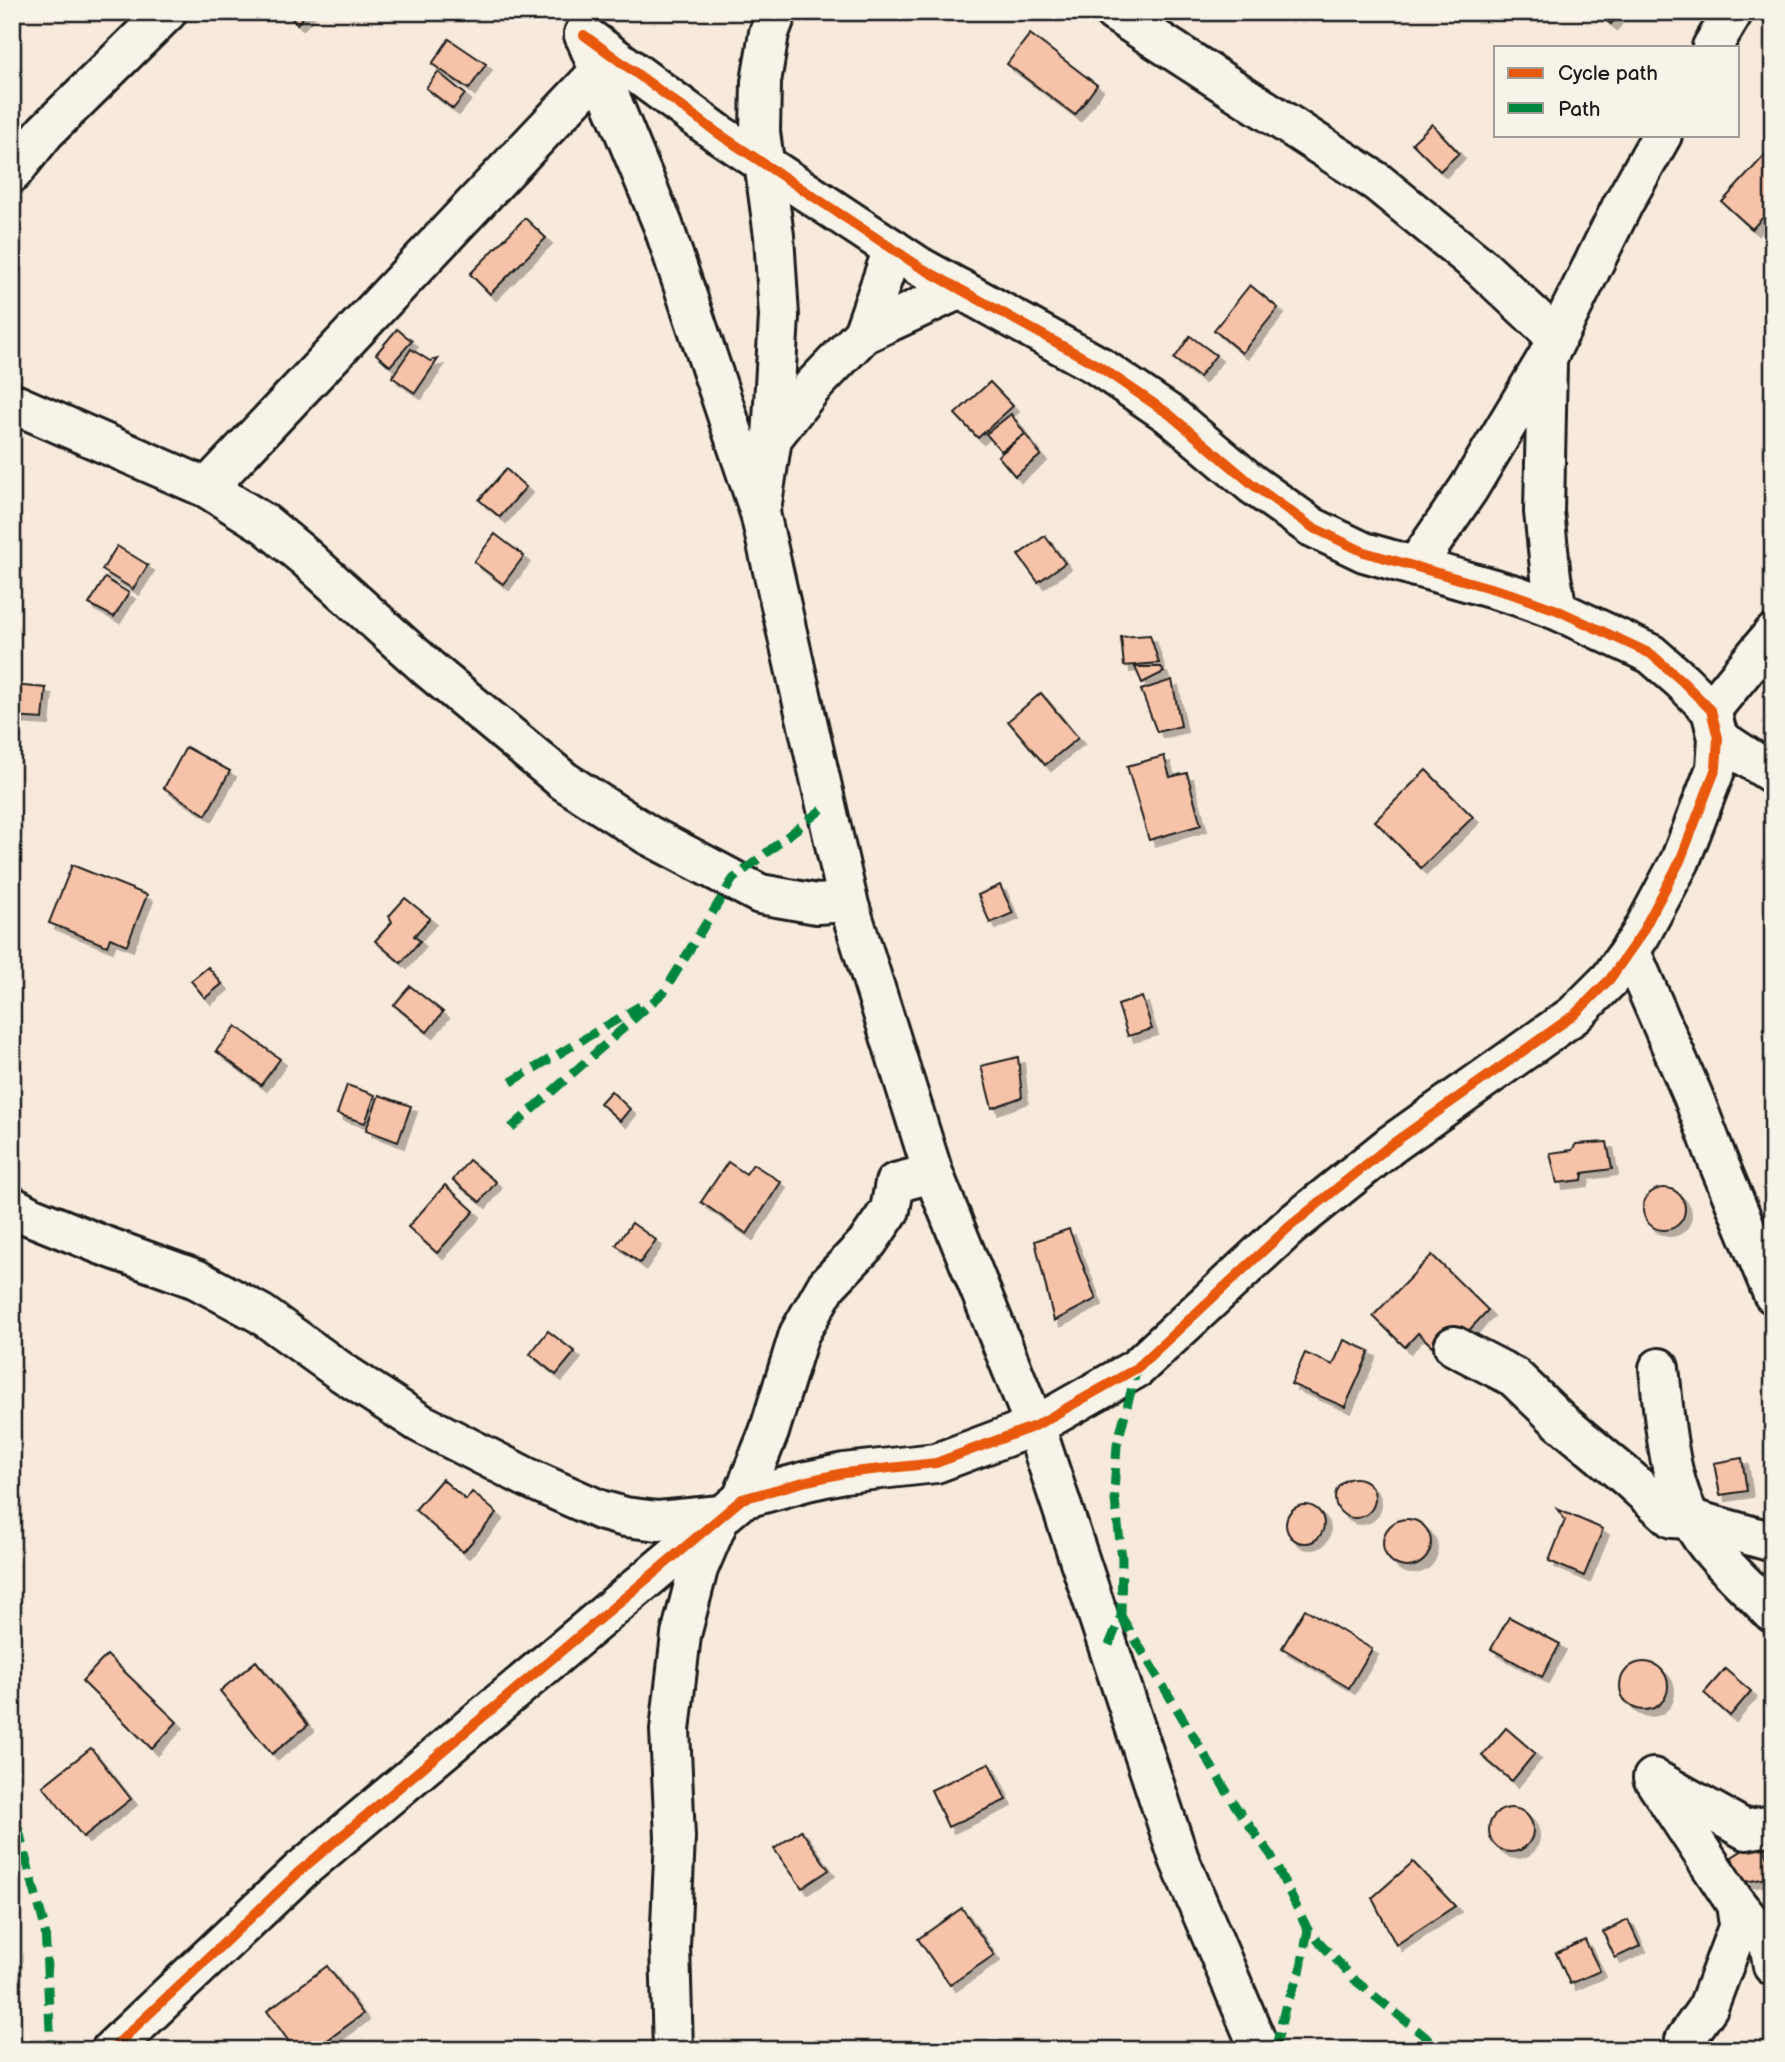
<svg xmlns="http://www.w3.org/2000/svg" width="1785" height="2062" viewBox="0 0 1785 2062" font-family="'Balsamiq Sans',sans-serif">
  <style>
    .building { fill: #f7c3a8; stroke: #1c1c1c; stroke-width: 2; filter: url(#shadow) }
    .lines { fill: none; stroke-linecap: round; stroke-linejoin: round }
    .street-casing { stroke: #1c1c1c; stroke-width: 44 }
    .street { stroke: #f7f3e8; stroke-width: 38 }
    .quiet { stroke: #00873e; stroke-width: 9; stroke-dasharray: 18 9; stroke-linecap: butt }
    .cycleway-casing { stroke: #f7f3e8; stroke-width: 15 }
    .cycleway { stroke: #e8590c; stroke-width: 10 }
  </style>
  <defs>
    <filter id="shadow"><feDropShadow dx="6" dy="6" stdDeviation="0" flood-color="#0004"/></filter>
  </defs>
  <rect width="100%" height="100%" fill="#f7e9db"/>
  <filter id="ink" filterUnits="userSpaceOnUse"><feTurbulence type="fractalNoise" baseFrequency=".0143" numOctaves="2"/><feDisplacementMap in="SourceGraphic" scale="14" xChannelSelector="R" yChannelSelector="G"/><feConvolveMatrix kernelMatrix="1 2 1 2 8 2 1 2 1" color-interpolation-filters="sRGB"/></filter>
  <g filter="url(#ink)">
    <g class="building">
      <path d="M286,12H308L297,24Z"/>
      <path d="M1596,12H1620L1611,24Z"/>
      <path d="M1030,34L1097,85L1075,115L1007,64Z"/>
      <path d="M449,39L486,64L469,89L432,64Z"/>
      <path d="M438,72L465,94L453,109L426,88Z"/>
      <path d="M1432,124L1459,153L1440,171L1412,143Z"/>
      <path d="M1773,146V223L1764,216L1752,229L1722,202Z"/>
      <path d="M525,218L546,238L490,294L470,274Z"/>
      <path d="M1250,285L1278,308L1242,353L1214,330Z"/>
      <path d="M397,329L412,341L390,366L376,354Z"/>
      <path d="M1190,336L1216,355L1199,377L1174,359Z"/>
      <path d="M411,349L430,361L438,359L415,393L392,377Z"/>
      <path d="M990,382L1013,406L978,438L955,414Z"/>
      <path d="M1011,414L1025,434L1001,451L986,434Z"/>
      <path d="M1025,434L1041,455L1015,476L998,456Z"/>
      <path d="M506,469L526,487L500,517L479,500Z"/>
      <path d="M495,534L524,556L503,584L474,562Z"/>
      <path d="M1045,536L1065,563L1038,582L1018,555Z"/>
      <path d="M117,546L148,565L133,589L102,570Z"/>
      <path d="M105,578L129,593L114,617L89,604Z"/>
      <path d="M1150,635L1159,663L1124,666L1121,637Z"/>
      <path d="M1135,667H1161L1164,672L1142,683Z"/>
      <path d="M1172,680L1181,726L1157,732L1141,690Z"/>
      <path d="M12,685L46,688L43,719L12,717Z"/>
      <path d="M1041,693L1078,738L1045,765L1008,721Z"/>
      <path d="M186,747L230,771L206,815L164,788Z"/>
      <path d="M1164,756L1170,777L1187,773L1201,825L1149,840L1127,766Z"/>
      <path d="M1426,770L1473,817L1421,868L1375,821Z"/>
      <path d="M72,865L147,895L127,945L110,938L107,946L49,923Z"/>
      <path d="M1000,885L1013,913L990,923L978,895Z"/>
      <path d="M405,898L430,918L414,936L420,941L401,963L375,941L392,922L389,916Z"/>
      <path d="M208,967L222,984L205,998L191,981Z"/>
      <path d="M410,986L443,1012L427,1032L394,1005Z"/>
      <path d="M1142,997L1152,1029L1128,1036L1118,1005Z"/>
      <path d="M236,1026L280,1059L261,1085L216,1051Z"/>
      <path d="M1018,1057L1022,1097L992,1108L981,1066Z"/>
      <path d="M347,1085L375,1095L365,1123L337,1114Z"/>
      <path d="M611,1091L630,1109L620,1121L600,1103Z"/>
      <path d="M379,1095L411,1106L398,1142L366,1130Z"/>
      <path d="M1607,1142L1612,1169L1583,1173L1582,1180L1557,1183L1550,1153L1572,1150L1576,1144Z"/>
      <path d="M469,1160L496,1182L480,1202L453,1180Z"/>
      <path d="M728,1162L746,1174L753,1164L781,1182L747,1234L701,1202Z"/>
      <path d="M445,1185L474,1211L437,1253L408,1227Z"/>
      <circle cx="1664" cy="1209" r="21"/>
      <path d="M632,1223L656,1240L640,1263L616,1245Z"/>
      <path d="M1069,1229L1096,1299L1054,1321L1035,1241Z"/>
      <path d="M1432,1255L1488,1310L1444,1357L1418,1333L1405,1347L1373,1316Z"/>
      <path d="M548,1331L575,1352L556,1375L530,1354Z"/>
      <path d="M1344,1340L1370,1351L1345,1407L1291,1384L1305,1353L1333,1365Z"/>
      <path d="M1742,1458L1747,1491L1720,1495L1714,1463Z"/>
      <circle cx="1355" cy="1498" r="20"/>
      <path d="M442,1479L466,1500L472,1492L497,1513L463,1552L415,1510Z"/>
      <circle cx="1305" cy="1524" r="19"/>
      <path d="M1557,1509L1603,1529L1584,1576L1549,1561L1565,1520Z"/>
      <circle cx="1407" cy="1543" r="24"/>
      <path d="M1305,1609L1372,1649L1349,1688L1282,1648Z"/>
      <path d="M1509,1617L1560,1644L1542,1677L1491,1649Z"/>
      <path d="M107,1655L177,1722L152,1749L82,1681Z"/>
      <path d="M256,1661L308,1725L272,1754L220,1691Z"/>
      <circle cx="1644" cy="1686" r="24"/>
      <path d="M1725,1669L1751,1691L1730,1716L1704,1693Z"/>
      <path d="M1506,1728L1535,1753L1512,1781L1482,1756Z"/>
      <path d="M91,1748L131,1799L83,1837L43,1786Z"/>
      <path d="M989,1763L1006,1800L948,1827L931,1790Z"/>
      <circle cx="1511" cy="1830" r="22"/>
      <path d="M801,1830L829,1870L802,1888L774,1849Z"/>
      <path d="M1762,1838L1773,1877L1739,1883L1732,1857Z"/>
      <path d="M1413,1862L1455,1906L1396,1945L1372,1898Z"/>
      <path d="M962,1908L994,1955L950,1985L918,1939Z"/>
      <path d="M1628,1920L1640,1946L1615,1958L1603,1932Z"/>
      <path d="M1585,1940L1600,1971L1570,1984L1556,1953Z"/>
      <path d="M327,1966L363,2014L314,2050H295L267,2011Z"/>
    </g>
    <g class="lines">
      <g class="street-casing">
        <g id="street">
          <path d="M1114,12L1377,182L1480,266L1556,337"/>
          <path d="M584,34L663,225L760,513L848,902L933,1173L1035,1426L1179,1859L1260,2050"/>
          <path d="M1712,47L1733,12"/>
          <path d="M12,173L45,132L167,12"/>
          <path d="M863,334L893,249"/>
          <path d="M1547,361L1544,512L1551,577L1557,610"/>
          <path d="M12,403L207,488L265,524L305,557L429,669L564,781L648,835L760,894L817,904L848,902"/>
          <path d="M772,438L813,386L863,334L960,289"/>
          <path d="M207,488L599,72"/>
          <path d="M762,503L772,438L779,316L774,236L760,132L761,82L769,33L777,12"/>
          <path d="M1415,567L1469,488L1547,358L1623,204L1662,135"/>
          <path d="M1711,710L1773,634"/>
          <path d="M1718,738L1773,774"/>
          <path d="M1630,950L1693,1096L1717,1159L1773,1294"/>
          <path d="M12,1206L30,1216L102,1245L196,1279L261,1314L343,1373L420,1423L528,1478L600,1510L625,1517L658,1521L721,1515L698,1569L681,1635L670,1730L675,1837L670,1946L673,2050"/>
          <path d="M1454,1346L1514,1377L1561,1422L1627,1477L1672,1518L1691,1519L1773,1542"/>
          <path d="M1659,1368C1666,1430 1667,1496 1709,1547C1728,1570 1752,1591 1773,1613"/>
          <path d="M742,1499L769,1432L799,1334L827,1285L868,1242L890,1210L895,1183L933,1173"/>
          <path d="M1653,1778L1736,1904L1739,1925L1708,2007L1685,2040"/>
          <path d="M1658,1781L1746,1830L1773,1825"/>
          <path d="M1736,1904L1769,1944L1773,1966"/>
          <path d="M111,2050L301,1870L742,1499L807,1481L844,1473L936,1463L1035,1426L1137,1368L1289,1227L1392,1144L1574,1015L1610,979L1640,936L1680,861L1716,768L1718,738L1711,710L1682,681L1651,654L1557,610L1515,595L1364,552L1312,527L1252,484L1169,414L1097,365L920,267L719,134L584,35"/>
        </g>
      </g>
      <use href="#street" class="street"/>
      <g class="quiet">
        <path d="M511,1082L640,1006"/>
        <path d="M511,1128L664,992L733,879L826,806"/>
        <path d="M1121,1616L1236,1807L1271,1855L1308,1930L1357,1982L1442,2050"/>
        <path d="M1109,1645L1121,1616L1122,1558L1114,1492L1117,1445L1137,1368"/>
        <path d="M12,1801L27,1863L45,1928L51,2050"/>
        <path d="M1275,2050L1285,2008L1300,1972L1308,1930"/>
      </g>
      <g class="cycleway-casing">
        <path id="cycleway" d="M111,2050L301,1870L742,1499L807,1481L844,1473L936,1463L1035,1426L1137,1368L1289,1227L1392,1144L1574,1015L1610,979L1640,936L1680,861L1716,768L1718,738L1711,710L1682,681L1651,654L1557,610L1515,595L1364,552L1312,527L1252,484L1169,414L1097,365L920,267L719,134L584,35"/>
      </g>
      <use href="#cycleway" class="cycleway"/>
    </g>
  </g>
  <rect width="1785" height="2062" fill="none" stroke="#f7f3e8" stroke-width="42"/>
  <rect x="21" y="21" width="1743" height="2020" fill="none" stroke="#1c1c1c" stroke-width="2.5" filter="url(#ink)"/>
  <rect x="1494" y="46" width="245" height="91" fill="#f7f3e8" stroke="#9f9d96" stroke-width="2"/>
  <rect x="1508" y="68" width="35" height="10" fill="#e8590c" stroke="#9f9d96" stroke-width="2"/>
  <text x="1558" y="80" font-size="21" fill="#1c1c1c">Cycle path</text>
  <rect x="1508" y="103" width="35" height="10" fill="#00873e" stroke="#9f9d96" stroke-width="2"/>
  <text x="1558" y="116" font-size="21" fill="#1c1c1c">Path</text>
</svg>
